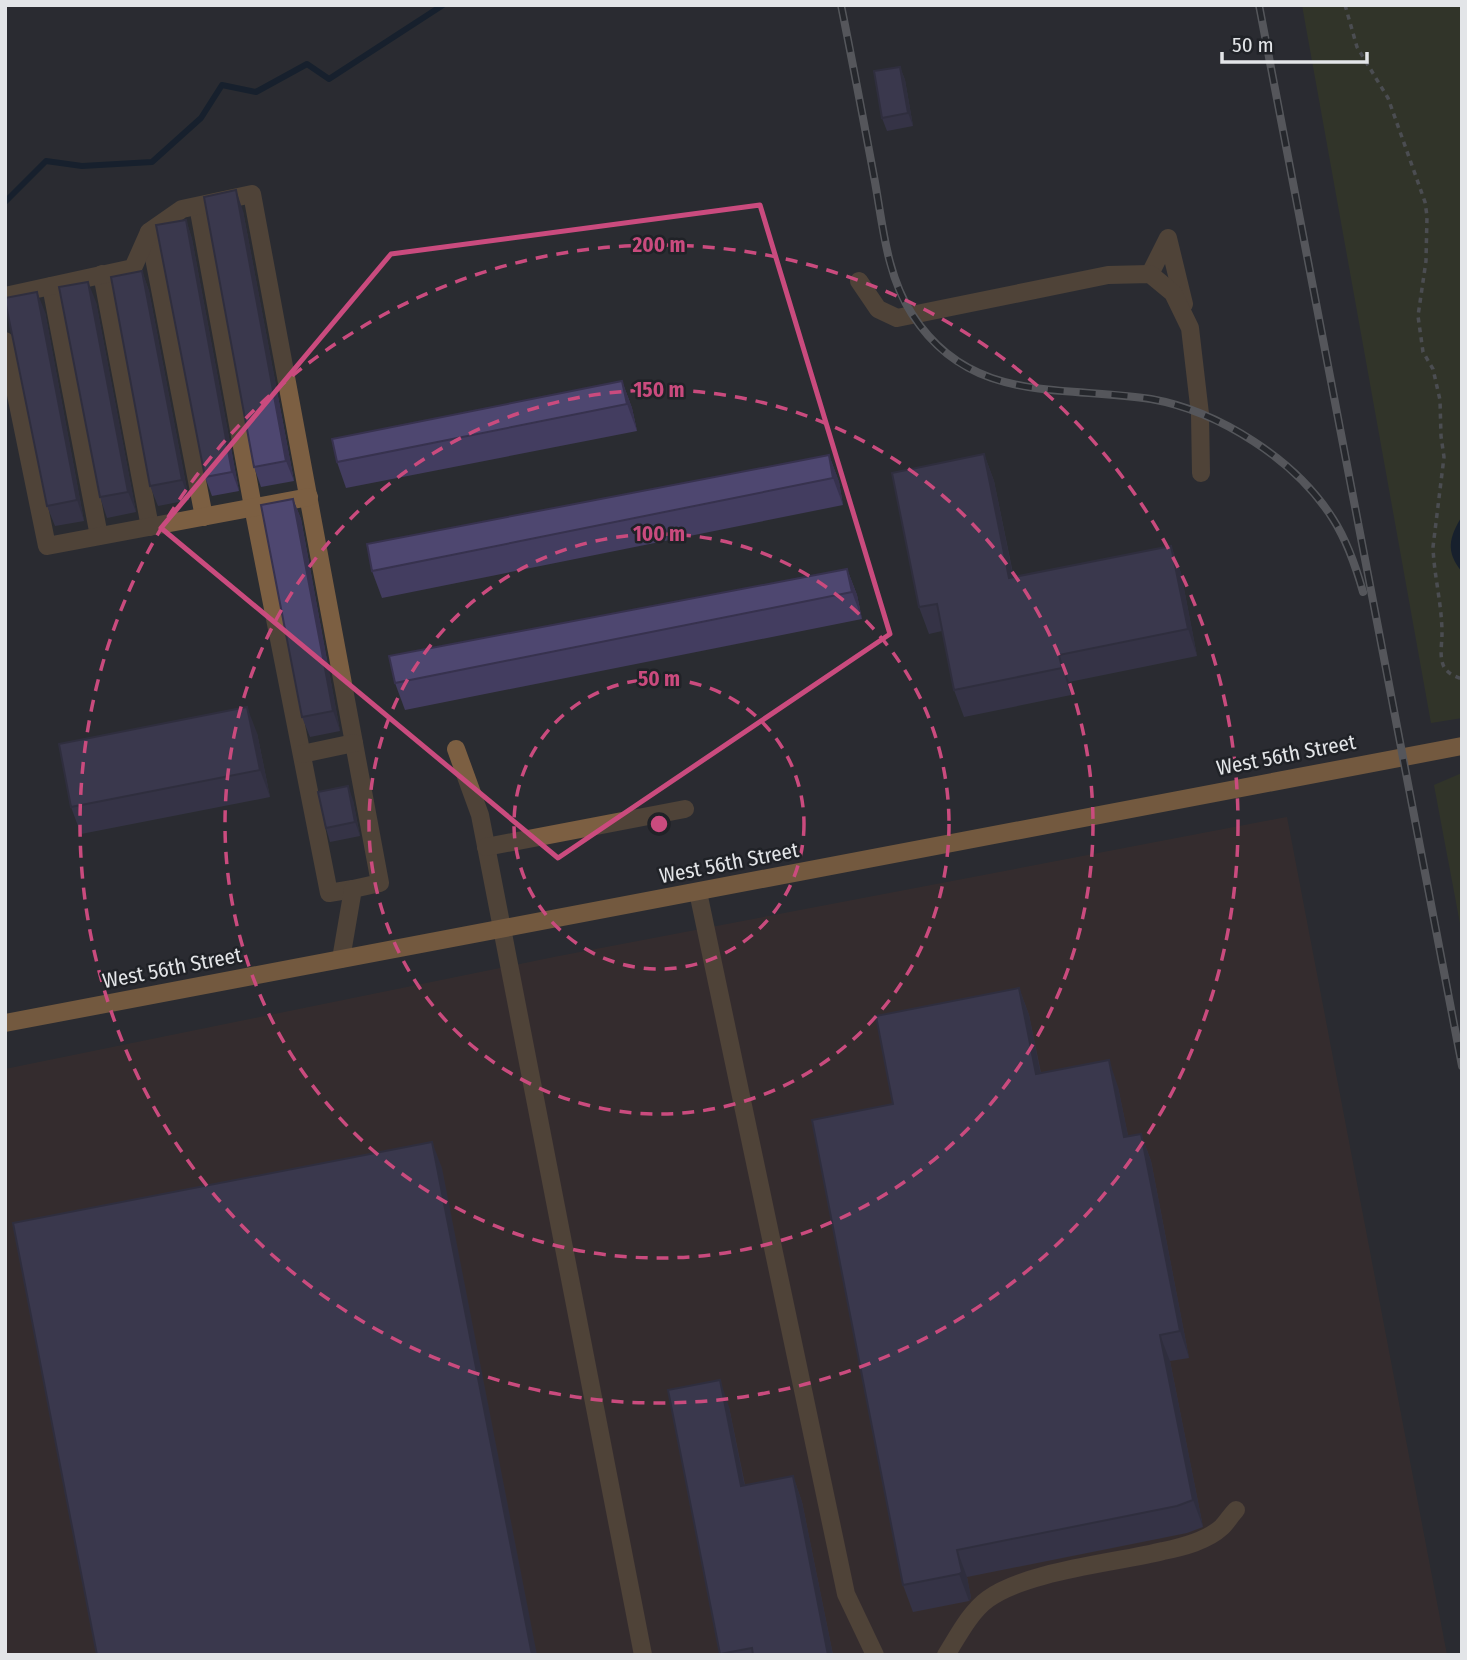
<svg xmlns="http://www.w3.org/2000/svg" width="1467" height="1660" viewBox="0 0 1467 1660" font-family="'Fira Sans Condensed',sans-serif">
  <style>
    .industrial { fill: #422e2b }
    .green { fill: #3b3f20 }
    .water { fill: #001329 }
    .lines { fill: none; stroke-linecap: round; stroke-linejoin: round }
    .stream { stroke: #001329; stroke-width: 6 }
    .path { stroke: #737579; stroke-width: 3.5; stroke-dasharray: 5 5; stroke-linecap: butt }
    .minor { stroke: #7c5f42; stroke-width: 18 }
    .major { stroke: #cc9051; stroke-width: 18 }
    .rail-casing { stroke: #898b8f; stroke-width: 8 }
    .rail { stroke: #202227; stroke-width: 5; stroke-dasharray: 16; stroke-linecap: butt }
    .wall { fill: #433d60 }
    .shaded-wall { fill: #37324e }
    .building { fill: #4e4770; stroke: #37324e; stroke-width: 2 }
    .marked { fill: none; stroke: #ca4b7e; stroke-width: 5; stroke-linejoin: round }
    .ring { fill: none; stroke: #ca4b7e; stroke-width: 3.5; stroke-dasharray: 12 9 }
    .labels { text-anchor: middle; stroke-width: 5; stroke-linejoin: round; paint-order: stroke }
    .street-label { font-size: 21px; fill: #e3e5e8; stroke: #202227 }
    .centre { fill: #ca4b7e; stroke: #202227; stroke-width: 3.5 }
    .ring-label { font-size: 21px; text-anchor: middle; font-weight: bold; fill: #ca4b7e; stroke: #202227; stroke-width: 5; stroke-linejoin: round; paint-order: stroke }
  </style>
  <rect width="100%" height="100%" fill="#2a2c31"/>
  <path class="industrial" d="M1287,817L1447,1655H5V1069L554,957Z"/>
  <g class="green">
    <path d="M1302,5H1462V718L1431,723Z"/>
    <path d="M1462,773V934L1434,785Z"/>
  </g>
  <path class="water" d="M1462,516V572C1445,551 1449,538 1462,516Z"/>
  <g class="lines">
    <path class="stream" d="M5,202L46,161L82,166L152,162L201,118L222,85L256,92L307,64L329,79L443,5"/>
    <path class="path" d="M1345,5L1357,47L1388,98L1425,202L1427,216L1426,261L1418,316L1423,352L1433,369L1440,400L1441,436L1444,457L1433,547C1434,576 1442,604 1442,634C1442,644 1439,657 1444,667C1447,673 1456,677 1462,679"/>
    <g class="minor">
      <path d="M198,206L253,507L329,893L353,889"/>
      <path d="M149,232L204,517"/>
      <path d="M102,274L150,527"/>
      <path d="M1150,274L1168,238L1184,304"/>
      <path d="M859,281L878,309L897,318L1108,275L1150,274L1173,293L1190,328L1200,414L1201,473"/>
      <path d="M51,286L99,536"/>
      <path d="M5,296L133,268L149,232L182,209L252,194L380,883L353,889L341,959"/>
      <path d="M5,341L47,546L309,497"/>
      <path d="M456,749L480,815L643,1655"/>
      <path d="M302,754L354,743"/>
      <path d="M486,847L685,809"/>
      <path d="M698,892L846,1594L875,1655"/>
      <path d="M946,1655C958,1636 970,1612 988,1599C1026,1571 1115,1563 1163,1551C1183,1547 1207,1541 1222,1527C1227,1522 1231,1515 1236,1510"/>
    </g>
    <path class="major" d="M5,1023L1462,746"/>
    <g class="rail-casing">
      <g id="rail">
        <path d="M841,5C853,64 864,123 875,182C883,227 887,276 912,314C970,405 1061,385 1151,399C1219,411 1296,460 1333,519C1347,541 1356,567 1363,592"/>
        <path d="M1259,5L1462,1066"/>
      </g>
    </g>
    <use href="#rail" class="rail"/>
  </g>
  <g class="wall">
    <path d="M900,67L905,80L913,126L887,131L882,118Z"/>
    <path d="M243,211L294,481L261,487L254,467Z"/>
    <path d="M186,220L192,239L239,491L212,496L205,477Z"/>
    <path d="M142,271L149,291L189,500L158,506L150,486Z"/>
    <path d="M96,302L136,512L107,518L100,497Z"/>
    <path d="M45,312L84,521L55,526L47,506Z"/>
    <path d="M622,381L632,408L637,431L346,488L337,462Z"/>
    <path d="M984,454L994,481L1014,578L1171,546L1181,573L1197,656L1069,682L1071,695L964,717L954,690L942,631L929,634L919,607Z"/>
    <path d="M829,455L839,482L843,505L382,598L372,571Z"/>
    <path d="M293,499L301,519L340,731L310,737L302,717Z"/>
    <path d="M847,569L857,595L862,619L405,710L395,683Z"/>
    <path d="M257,733L270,797L81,834L71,807Z"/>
    <path d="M353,800L360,836L330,842L326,828Z"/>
    <path d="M1019,988L1029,1015L1041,1073L1118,1087L1128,1136L1141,1134L1151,1161L1189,1358L1170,1361L1203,1527L1187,1533L967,1577L971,1598L969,1601L913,1612L903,1585L893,1104Z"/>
    <path d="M668,1390L729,1407L745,1485L793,1476L802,1502L833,1655H720Z"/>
  </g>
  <g class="shaded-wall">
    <path d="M900,67L905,80L913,126L908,113Z"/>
    <path d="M236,190L243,211L294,481L286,461Z"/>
    <path d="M186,220L192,239L239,491L232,472Z"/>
    <path d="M142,271L149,291L189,500L182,480Z"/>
    <path d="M88,282L96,302L136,512L128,492Z"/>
    <path d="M37,292L45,312L84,521L77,500Z"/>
    <path d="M622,381L632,408L637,431L627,404Z"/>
    <path d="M984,454L994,481L1019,605L1009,578Z"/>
    <path d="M829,455L839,482L843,505L833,478Z"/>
    <path d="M293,499L301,519L340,731L333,711Z"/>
    <path d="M1171,546L1181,573L1197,656L1188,629Z"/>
    <path d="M847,569L857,595L862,619L852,592Z"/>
    <path d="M1059,655L1069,682L1071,695L1062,668Z"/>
    <path d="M247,707L257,733L270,797L260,770Z"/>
    <path d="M348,786L353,800L360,836L355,822Z"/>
    <path d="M1019,988L1029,1015L1046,1101L1036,1074Z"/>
    <path d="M1109,1060L1118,1087L1134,1164L1124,1137Z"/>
    <path d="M1141,1134L1151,1161L1189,1358L1180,1331Z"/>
    <path d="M432,1142L442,1168L537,1655H532Z"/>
    <path d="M1160,1335L1170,1361L1203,1527L1193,1500Z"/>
    <path d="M720,1380L729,1407L750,1513L741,1486Z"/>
    <path d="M793,1476L802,1502L833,1655H828Z"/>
    <path d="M957,1550L967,1577L971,1598L969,1601L959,1574Z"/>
  </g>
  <g class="building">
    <path d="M900,67L908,113L882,118L874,71Z"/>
    <path d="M236,190L286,461L254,467L204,197Z"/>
    <path d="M186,220L232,472L205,477L156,225Z"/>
    <path d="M142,271L182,480L150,486L111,277Z"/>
    <path d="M88,282L128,492L100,497L59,287Z"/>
    <path d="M37,292L77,500L47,506L5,300V298Z"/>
    <path d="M622,381L627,404L337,462L332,439Z"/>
    <path d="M984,454L1009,578L1171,546L1188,629L1059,655L1062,668L954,690L937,604L919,607L892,473Z"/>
    <path d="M829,455L833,478L372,571L367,544Z"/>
    <path d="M293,499L333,711L302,717L261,505Z"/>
    <path d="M847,569L852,592L395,683L389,656Z"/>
    <path d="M247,707L260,770L71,807L59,744Z"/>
    <path d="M348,786L355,822L326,828L318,792Z"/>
    <path d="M1019,988L1036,1074L1109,1060L1124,1137L1141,1134L1180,1331L1160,1335L1193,1500L1177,1506L957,1550L962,1572L959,1574L903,1585L812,1120L893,1104L876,1016Z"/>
    <path d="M432,1142L532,1655H97L13,1223Z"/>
    <path d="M720,1380L741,1486L793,1476L828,1655H753L752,1648L720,1654L668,1390Z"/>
  </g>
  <path d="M0 0H1467V1660H0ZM760,205L890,634L558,858L161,528L391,254Z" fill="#2a2c31" fill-opacity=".55" fill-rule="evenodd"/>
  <path class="marked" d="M760,205L890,634L558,858L161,528L391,254Z"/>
  <g class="ring">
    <circle cx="659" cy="824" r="145"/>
    <circle cx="659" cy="824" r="290"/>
    <circle cx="659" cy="824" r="434"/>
    <circle cx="659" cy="824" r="579"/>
  </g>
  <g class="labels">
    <g class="street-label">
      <text transform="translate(1286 755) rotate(-11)" y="7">West 56th Street</text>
      <text transform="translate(729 863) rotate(-11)" y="7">West 56th Street</text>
      <text transform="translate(172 968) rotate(-11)" y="7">West 56th Street</text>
    </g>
  </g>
  <circle cx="659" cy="824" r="10" class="centre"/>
  <g class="ring-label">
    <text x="659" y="252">200 m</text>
    <text x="659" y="397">150 m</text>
    <text x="659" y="541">100 m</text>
    <text x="659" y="686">50 m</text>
  </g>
  <rect width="1467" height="1660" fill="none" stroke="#e3e5e8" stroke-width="14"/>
  <path d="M1222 52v10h145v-10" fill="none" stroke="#e3e5e8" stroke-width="3.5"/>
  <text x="1232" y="52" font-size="21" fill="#e3e5e8" stroke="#202227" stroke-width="5" paint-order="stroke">50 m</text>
</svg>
